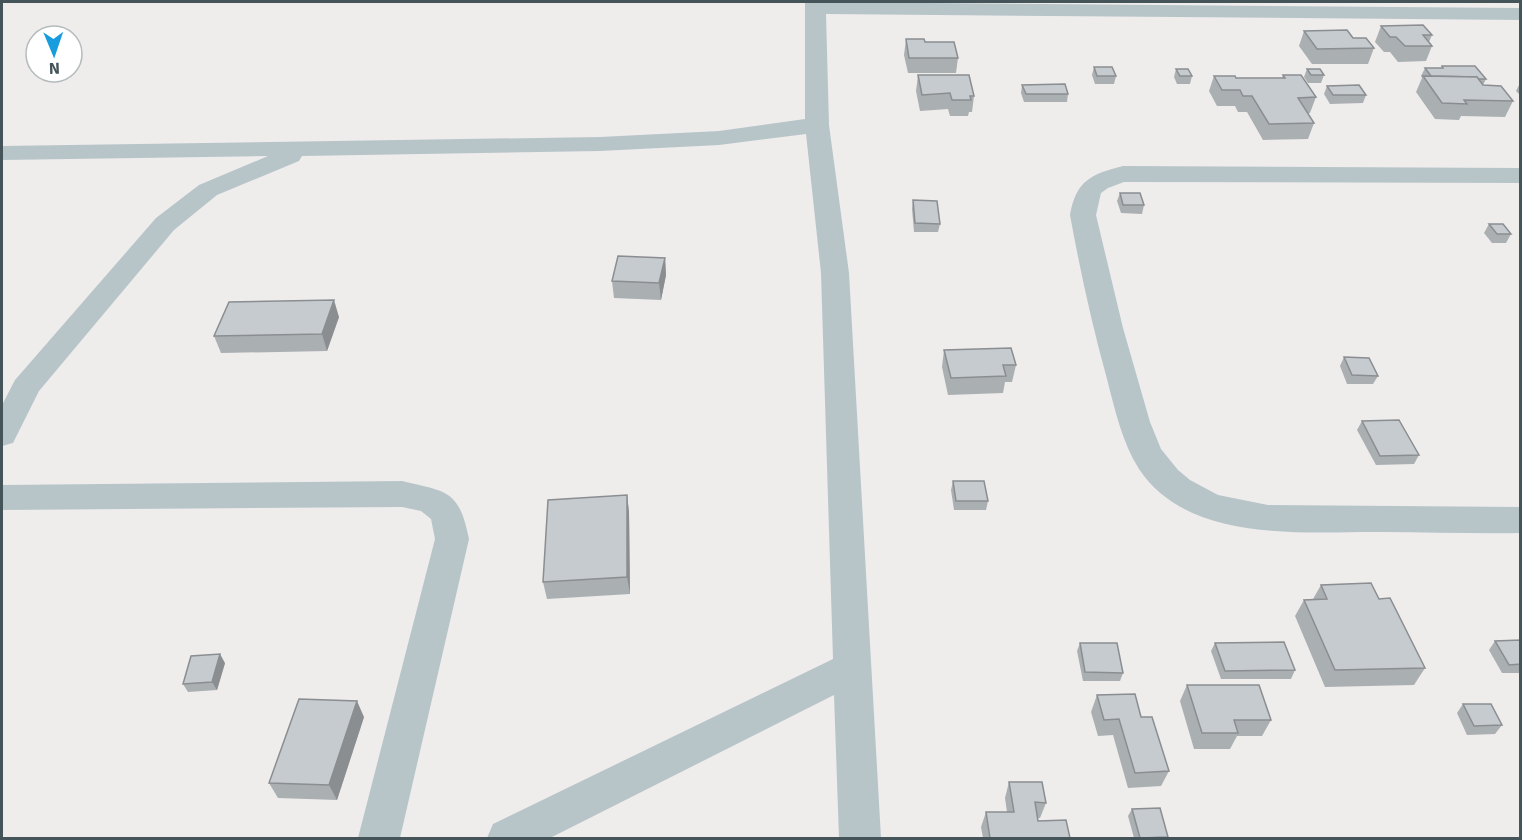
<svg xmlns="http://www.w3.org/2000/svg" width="1522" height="840" viewBox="0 0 1522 840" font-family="Signika,sans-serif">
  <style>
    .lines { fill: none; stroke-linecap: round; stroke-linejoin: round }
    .minor { fill: #b7c5c9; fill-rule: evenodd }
    .wall { fill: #aaafb2 }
    .shaded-wall { fill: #8b8e91 }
    .building { fill: #c6cbcf; stroke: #8b8e91; stroke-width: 1.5 }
  </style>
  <rect width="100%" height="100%" fill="#efecec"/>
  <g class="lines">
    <g class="minor">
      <path d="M805,2L1520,8V20L826,14L829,125L849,273L881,838H839L834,695L550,838H487L493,824L833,659L821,273L806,134L719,145L600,151L302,156L299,161L217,195L174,230L39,391L13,443L2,446V405L15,380L156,218L199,185L268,156L2,160V146L600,137L719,131L805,119Z"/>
      <path d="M1123,166L1520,168V183L1124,182L1108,188L1101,193L1096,215L1123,328L1150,422L1161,449L1178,470L1190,480L1218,495L1268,505L1520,507V533C1475,534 1429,532 1384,532C1305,531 1190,545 1139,469C1122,442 1115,410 1107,379C1092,325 1080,270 1070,215C1076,180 1092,174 1123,166Z"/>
      <path d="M402,481C448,492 459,490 469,539L400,838H358L435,539L431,519L421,511L402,507L2,510V485Z"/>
    </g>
  </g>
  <g class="wall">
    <path d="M1381,26L1432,35L1429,42L1432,46L1426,61L1398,62L1390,52H1384L1375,42Z"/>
    <path d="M1304,31L1353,38L1374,48L1368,64H1312L1299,46Z"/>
    <path d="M906,39L925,42L958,58L956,73H908L904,55Z"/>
    <path d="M1442,66L1486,79L1483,85L1513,101L1505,117L1461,116L1459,120L1435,119L1416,92L1422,78L1421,76L1425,68H1441Z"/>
    <path d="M1094,67L1116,76L1114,84H1095L1092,75Z"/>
    <path d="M1176,69L1192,76L1190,84H1177L1174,77Z"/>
    <path d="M1307,69L1324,75L1321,83H1308L1304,77Z"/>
    <path d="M918,75L974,96L972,112H969L968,116H950L948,109L920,111L916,91Z"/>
    <path d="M1283,75L1316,97L1310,113H1308L1314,123L1308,139L1263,140L1247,112H1238L1235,106H1217L1209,91L1214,76L1236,78H1282Z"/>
    <path d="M1520,83H1521V96L1516,91Z"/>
    <path d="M1022,85L1068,94L1067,102H1024L1021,93Z"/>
    <path d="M1327,86L1366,95L1363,103L1330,104L1324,94Z"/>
    <path d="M1120,193L1144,205L1142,214L1121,213L1117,201Z"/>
    <path d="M913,200L940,224L938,232H914L912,209Z"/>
    <path d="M1489,224L1511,234L1506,243H1492L1484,233Z"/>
    <path d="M665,258L666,275L661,300L614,298L612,281Z"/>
    <path d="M339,317L327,351L221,353L214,336Z"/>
    <path d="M944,350L1016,365L1012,382H1005L1003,393L948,395L942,367Z"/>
    <path d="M1344,357L1378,376L1373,384H1347L1340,366Z"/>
    <path d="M1362,421L1419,455L1414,464L1376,465L1357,430Z"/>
    <path d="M953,481L988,501L986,510H954L951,490Z"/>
    <path d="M627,495L629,512L630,594L547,599L543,582Z"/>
    <path d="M1321,585L1379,599L1425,668L1414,685L1325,687L1295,616L1304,600L1313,599Z"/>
    <path d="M1521,640V673H1502L1489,650L1495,641Z"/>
    <path d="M1080,643L1123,673L1120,681H1083L1077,651Z"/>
    <path d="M1215,643L1295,670L1291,679H1221L1211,651Z"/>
    <path d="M225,663L217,690L188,692L183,684Z"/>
    <path d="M1187,685L1271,720L1262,736H1237L1230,749H1194L1180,701Z"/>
    <path d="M1097,695L1141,717L1169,771L1161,786L1128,788L1113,735L1098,736L1091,712Z"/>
    <path d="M1463,704L1502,725L1495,734L1467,735L1457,713Z"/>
    <path d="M364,717L337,800L278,798L269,783Z"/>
    <path d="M1009,782L1046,803L1040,818H1037L1038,821L1070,838H983L981,827L986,812H1007L1005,798Z"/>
    <path d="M1132,809L1168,837V838H1134L1128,816Z"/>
  </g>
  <g class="shaded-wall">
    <path d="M665,258L666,275L661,300L659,283Z"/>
    <path d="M334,300L339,317L327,351L322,334Z"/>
    <path d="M627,495L629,512L630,594L627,577Z"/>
    <path d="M220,654L225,663L217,690L212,682Z"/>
    <path d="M357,701L364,717L337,800L329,785Z"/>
  </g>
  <g class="building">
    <path d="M1423,25L1432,35H1423L1432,46H1405L1396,37H1390L1381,26Z"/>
    <path d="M1347,30L1353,38H1366L1374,48L1317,49L1304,31Z"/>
    <path d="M906,39H924L925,42H954L958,58H909Z"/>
    <path d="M1442,66H1475L1486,79H1478L1477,77L1431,76L1425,68H1443Z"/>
    <path d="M1094,67H1112L1116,76H1097Z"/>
    <path d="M1176,69H1188L1192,76H1180Z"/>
    <path d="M1307,69H1320L1324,75H1311Z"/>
    <path d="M918,75H969L974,96H970L971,100H952L950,93L922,95Z"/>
    <path d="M1283,75H1301L1316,97L1298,98L1314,123L1269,124L1252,96H1243L1240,90H1222L1214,76H1235L1236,78H1285Z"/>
    <path d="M1423,76L1477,77L1483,85L1501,86L1513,101L1464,100L1467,104L1442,103Z"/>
    <path d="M1065,84L1068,94H1026L1022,85Z"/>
    <path d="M1359,85L1366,95H1333L1327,86Z"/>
    <path d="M1120,193H1140L1144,205H1123Z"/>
    <path d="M913,200L937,201L940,224L915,223Z"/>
    <path d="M1489,224H1503L1511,234H1497Z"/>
    <path d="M618,256L665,258L659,283L612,281Z"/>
    <path d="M334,300L322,334L214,336L229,302Z"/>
    <path d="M1011,348L1016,365H1003L1006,376L951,378L944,350Z"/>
    <path d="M1344,357L1369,358L1378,376L1352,375Z"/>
    <path d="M1399,420L1419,455L1380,456L1362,421Z"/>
    <path d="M953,481H984L988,501H956Z"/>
    <path d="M627,495V577L543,582L548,500Z"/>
    <path d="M1371,583L1379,599L1390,598L1425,668L1335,670L1304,600L1327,599L1321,585Z"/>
    <path d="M1521,640V664L1509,665L1495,641Z"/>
    <path d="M1284,642L1295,670L1225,671L1215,643Z"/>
    <path d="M1080,643H1117L1123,673L1085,672Z"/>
    <path d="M220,654L212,682L183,684L191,656Z"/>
    <path d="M1187,685H1259L1271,720H1234L1238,733H1202Z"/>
    <path d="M1135,694L1141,717H1152L1169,771L1135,773L1119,719L1104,720L1097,695Z"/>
    <path d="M299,699L357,701L329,785L269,783Z"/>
    <path d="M1463,704H1491L1502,725L1474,726Z"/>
    <path d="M1009,782H1042L1046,803L1035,802L1038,821L1066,820L1070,838H990L986,812H1014Z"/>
    <path d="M1160,808L1168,837L1140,838L1132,809Z"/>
  </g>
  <rect width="1522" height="840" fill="none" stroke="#445459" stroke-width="6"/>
  <g transform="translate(54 54) rotate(178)"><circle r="28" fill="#ffffff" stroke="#b4bbbd" stroke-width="1.5"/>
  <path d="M0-4.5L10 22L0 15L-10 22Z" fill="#179dde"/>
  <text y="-9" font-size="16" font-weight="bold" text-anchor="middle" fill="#445459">N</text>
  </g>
</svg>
